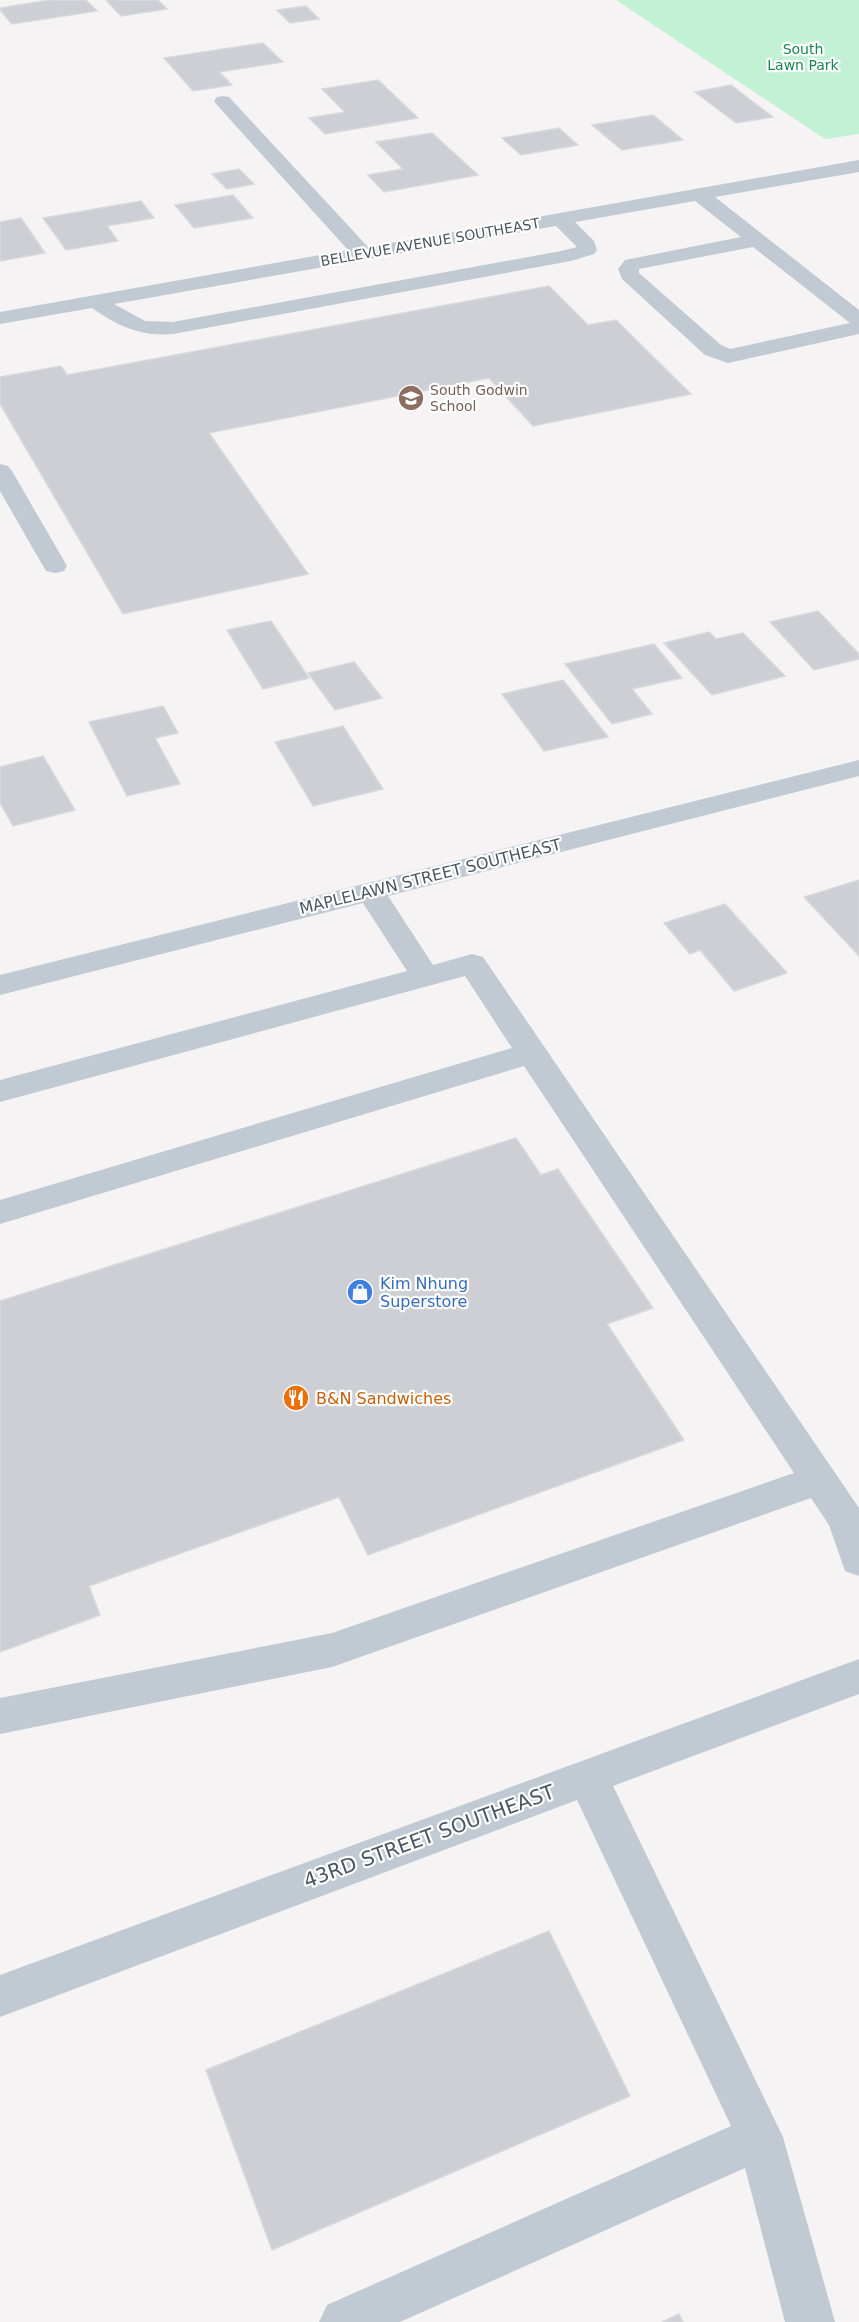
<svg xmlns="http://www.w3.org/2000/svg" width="859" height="2322" viewBox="0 0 859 2322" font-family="'DejaVu Sans',sans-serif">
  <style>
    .green { fill: #c3f1d5 }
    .building { fill: #cdcfd5; stroke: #d7d9de; stroke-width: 1.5 }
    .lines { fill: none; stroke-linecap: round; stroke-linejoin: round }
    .minor { fill: #c1cad2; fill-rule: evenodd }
    .labels { text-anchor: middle; stroke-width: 4.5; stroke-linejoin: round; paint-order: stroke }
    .far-park-label { font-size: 14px; fill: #17864f; stroke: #fff }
    .far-street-label { font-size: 14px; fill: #4a5661; stroke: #fff }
    .far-education-label { font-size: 14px; fill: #785e54; stroke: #fff; text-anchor: start }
    .street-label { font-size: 16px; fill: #4a5661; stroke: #fff }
    .shop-label { font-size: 16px; fill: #366cbe; stroke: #fff; text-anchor: start }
    .food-label { font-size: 16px; fill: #c56008; stroke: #fff; text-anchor: start }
    .near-street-label { font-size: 20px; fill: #4a5661; stroke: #fff }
  </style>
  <rect width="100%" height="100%" fill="#f5f3f3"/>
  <path class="green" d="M616,0H859V134L825,139Z"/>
  <g class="building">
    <path d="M50,0H86L97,11L12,24L0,10V8Z"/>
    <path d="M106,0H158L167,9L121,16Z"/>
    <path d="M306,6L319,19L290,23L277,10Z"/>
    <path d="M263,43L283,62L219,72L232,85L193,91L164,58Z"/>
    <path d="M378,80L418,118L325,134L309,118L345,112L322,89Z"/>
    <path d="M731,85L773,117L736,123L695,92Z"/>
    <path d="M653,115L683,140L622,150L592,125Z"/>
    <path d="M559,128L578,145L521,155L502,138Z"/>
    <path d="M432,133L478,175L384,192L368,175L403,169L376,142Z"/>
    <path d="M239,169L254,184L227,189L212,174Z"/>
    <path d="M233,195L253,218L194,228L175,205Z"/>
    <path d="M141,201L154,218L107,226L118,241L66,250L43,218Z"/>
    <path d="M21,218L45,253L0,261V222Z"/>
    <path d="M549,286L588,325L616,320L691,394L533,426L489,378L209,433L308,574L123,614L0,404V377L61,366L67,375Z"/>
    <path d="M818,611L859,654V659L814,670L770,622Z"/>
    <path d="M271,621L309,678L263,689L227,630Z"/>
    <path d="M709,632L716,639L743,633L785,676L712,695L664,643Z"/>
    <path d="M654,644L682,678L632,689L652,714L612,724L565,664Z"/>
    <path d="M354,662L382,698L335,710L308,673Z"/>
    <path d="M563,680L608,737L544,751L502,694Z"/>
    <path d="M163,706L178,733L155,738L180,784L127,796L89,722Z"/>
    <path d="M343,726L383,789L313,806L275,742Z"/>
    <path d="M43,756L75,810L13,826L0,803V767Z"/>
    <path d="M859,880V956L804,897Z"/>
    <path d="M725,904L787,973L734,991L700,950L690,954L664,923Z"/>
    <path d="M516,1138L541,1175L558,1169L653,1308L607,1324L684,1440L368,1555L339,1497L89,1586L100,1615L0,1652V1301Z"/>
    <path d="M549,1931L630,2096L272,2250L206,2070Z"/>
    <path d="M679,2314L683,2322H662Z"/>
  </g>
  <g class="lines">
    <g class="minor">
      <path d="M223,96L229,97L368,247L859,160V172L715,197L859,310V334L728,363L705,355L622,279L618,269L625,260L741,237L695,201L575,222L594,241L597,250L594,254L571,261L173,334C141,337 118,326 92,308L0,324V312L348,250L217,105L214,101L217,97ZM556,226L577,247L561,251L173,322L145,321L114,304ZM753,247L850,323L730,349L721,345L639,273V269Z"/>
      <path d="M0,464L8,466L12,471L67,566L64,571L55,573L46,571L43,566L0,491Z"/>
      <path d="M859,760V776L388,896L433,965L472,954L483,957L859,1508V1576L845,1571L829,1525L811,1498L332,1667L0,1734V1698L332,1633L794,1473L524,1066L0,1224V1200L512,1048L465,976L0,1102V1080L407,971L363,903L0,995V975Z"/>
      <path d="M859,1659V1694L613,1786L783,2137L835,2322H785L745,2168L400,2322H319L327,2305L731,2126L577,1800L0,2017V1975Z"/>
    </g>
  </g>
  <defs>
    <g id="school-disc" transform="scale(1.35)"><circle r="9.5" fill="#8d6e63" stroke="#fff"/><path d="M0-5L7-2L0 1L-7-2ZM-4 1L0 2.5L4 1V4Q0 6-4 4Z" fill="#fff"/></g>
    <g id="shop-disc" transform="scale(1.35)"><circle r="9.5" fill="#3f7fe0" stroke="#fff"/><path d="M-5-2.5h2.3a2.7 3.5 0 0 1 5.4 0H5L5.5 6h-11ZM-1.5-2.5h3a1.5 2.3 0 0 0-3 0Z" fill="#fff"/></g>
    <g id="restaurant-disc" transform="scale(1.35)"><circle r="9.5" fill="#e8710a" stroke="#fff"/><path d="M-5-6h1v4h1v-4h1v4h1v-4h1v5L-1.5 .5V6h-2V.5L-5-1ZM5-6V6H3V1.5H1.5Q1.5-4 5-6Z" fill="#fff"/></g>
  </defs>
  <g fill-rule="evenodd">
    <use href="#school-disc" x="411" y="398"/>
    <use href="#shop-disc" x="360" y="1292"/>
    <use href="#restaurant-disc" x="296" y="1398"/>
  </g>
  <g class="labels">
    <g class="far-park-label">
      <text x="803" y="54">South<tspan x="803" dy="16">Lawn Park</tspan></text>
    </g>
    <g class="far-street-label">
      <text transform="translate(430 242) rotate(-10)" y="5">BELLEVUE AVENUE SOUTHEAST</text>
    </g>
    <g class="far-education-label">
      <text x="430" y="395">South Godwin<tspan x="430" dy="16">School</tspan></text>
    </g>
    <g class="street-label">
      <text transform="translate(430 876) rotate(-14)" y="6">MAPLELAWN STREET SOUTHEAST</text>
    </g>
    <g class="shop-label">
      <text x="380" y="1289">Kim Nhung<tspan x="380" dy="18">Superstore</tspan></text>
    </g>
    <g class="food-label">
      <text x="316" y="1404">B&amp;N Sandwiches</text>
    </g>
    <g class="near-street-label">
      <text transform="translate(429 1836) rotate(-20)" y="7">43RD STREET SOUTHEAST</text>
    </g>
  </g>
</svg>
